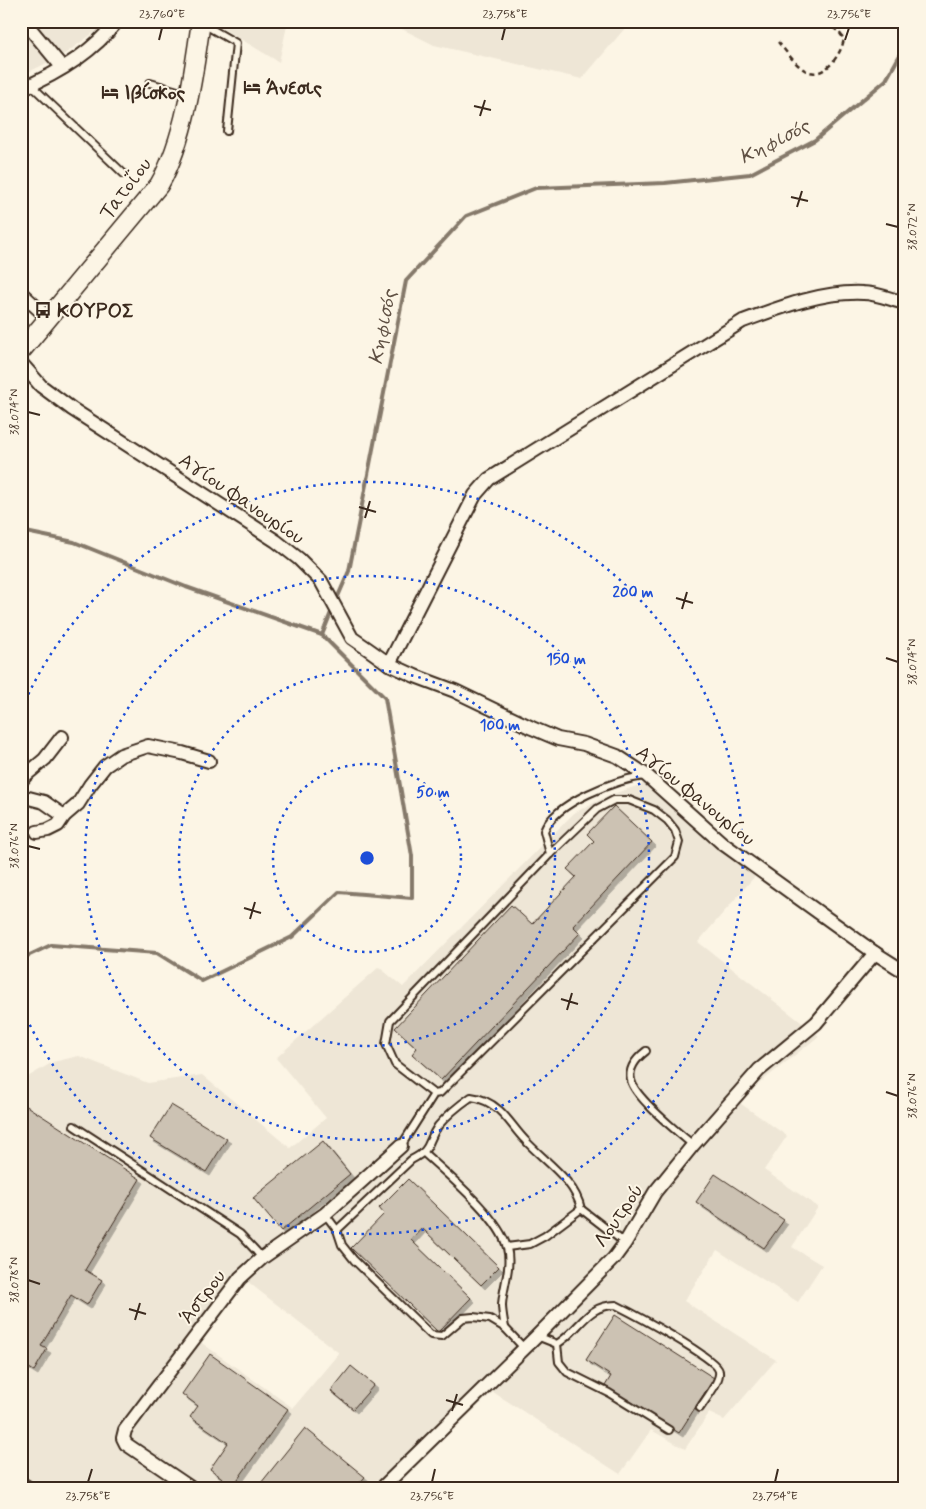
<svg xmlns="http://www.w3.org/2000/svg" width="926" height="1509" viewBox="0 0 926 1509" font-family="Mynerve,sans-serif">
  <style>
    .built { fill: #eee6d6; fill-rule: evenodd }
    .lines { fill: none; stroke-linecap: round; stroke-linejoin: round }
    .stream { stroke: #85796b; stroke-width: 4 }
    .building { fill: #ccc2b3; stroke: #3b2a1e; filter: url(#shadow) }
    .lane-casing { stroke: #3b2a1e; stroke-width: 10 }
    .street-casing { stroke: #3b2a1e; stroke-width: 16 }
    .secondary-casing { stroke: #3b2a1e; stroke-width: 21 }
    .path { stroke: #3b2a1e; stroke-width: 2.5; stroke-dasharray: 5 4; stroke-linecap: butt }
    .lane { stroke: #fcf5e5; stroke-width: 6 }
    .street { stroke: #fcf5e5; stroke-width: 12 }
    .secondary { stroke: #fcf5e5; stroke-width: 18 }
    .ticks { fill: none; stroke: #3b2a1e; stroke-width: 2 }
    .ring { fill: none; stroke: #1d4ed8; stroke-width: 2.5; stroke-dasharray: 2.5 5 }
    .labels { text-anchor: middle; stroke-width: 4; stroke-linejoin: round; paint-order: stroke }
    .poi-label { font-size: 20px; font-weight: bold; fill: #3b2a1e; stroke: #fcf5e5; text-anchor: start }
    .street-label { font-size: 20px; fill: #3b2a1e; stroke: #fcf5e5 }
    .water-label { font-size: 21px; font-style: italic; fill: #605144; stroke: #fcf5e5 }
    .centre { fill: #1d4ed8; stroke: #fcf5e5; stroke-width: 2.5 }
    .ring-label { font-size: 15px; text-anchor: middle; font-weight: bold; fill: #1d4ed8; stroke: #fcf5e5; stroke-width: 4; stroke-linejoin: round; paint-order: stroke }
    .neatline { fill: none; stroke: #3b2a1e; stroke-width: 2 }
    .ticks-label { font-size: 12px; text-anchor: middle; fill: #3b2a1e }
  </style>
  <defs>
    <filter id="shadow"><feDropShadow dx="4" dy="4" stdDeviation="0" flood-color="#0004"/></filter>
  </defs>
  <rect width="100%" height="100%" fill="#fcf5e5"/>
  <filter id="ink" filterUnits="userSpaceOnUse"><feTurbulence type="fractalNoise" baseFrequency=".02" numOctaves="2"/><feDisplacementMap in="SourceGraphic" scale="10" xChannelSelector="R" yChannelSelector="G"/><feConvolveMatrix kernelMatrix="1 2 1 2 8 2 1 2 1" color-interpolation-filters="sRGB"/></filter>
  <g filter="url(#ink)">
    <g class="built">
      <path d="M21,21H110L66,53L21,76Z"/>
      <path d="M217,21H288L279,62L217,25Z"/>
      <path d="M386,21H631L582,79L434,45Z"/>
      <path d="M658,779L724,839L762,868L698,942L819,1036L737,1101L787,1136L764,1170L818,1207L792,1247L822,1265L798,1302L717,1250L684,1301L776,1360L724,1420L709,1413L685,1449L651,1430L620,1474L493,1392L391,1488H21V1082L26,1078L53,1062L79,1056L148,1083L202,1075L290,1148L326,1118L276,1058L379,967L403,987L574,813L607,796ZM243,1278L339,1353L293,1408L199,1341Z"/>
    </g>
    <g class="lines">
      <g class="stream">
        <path d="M21,531L74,542L186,587L322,635L332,610"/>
        <path d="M336,601L349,571L406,281L466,216L536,188L665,183L750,174L815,140L886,80L905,46"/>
        <path d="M21,959L51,945L157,953L202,981L292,937L339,892L412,898V856L385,698L322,635"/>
      </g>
    </g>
    <g class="building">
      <path d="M614,806L652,842L573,926L580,933L441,1080L412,1054L417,1048L395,1028L511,905L532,924L576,877L567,869L594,841L587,834Z"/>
      <path d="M25,1105L140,1179L85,1270L102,1280L87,1305L71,1295L41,1346L47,1349L34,1371L21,1363V1106Z"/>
      <path d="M171,1105L227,1139L206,1172L150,1138Z"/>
      <path d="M323,1141L350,1174L281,1231L253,1198Z"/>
      <path d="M715,1174L784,1220L764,1248L696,1202Z"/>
      <path d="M408,1179L499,1267L481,1285L422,1228L411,1240L471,1298L438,1332L351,1248L384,1214L379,1208Z"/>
      <path d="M615,1315L714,1378L679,1433L605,1386L611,1376L586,1360Z"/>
      <path d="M210,1354L288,1409L233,1486L210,1469L228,1443L190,1417L198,1406L182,1394Z"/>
      <path d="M351,1366L374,1385L353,1409L331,1391Z"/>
      <path d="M305,1428L365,1477L355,1488H257Z"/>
    </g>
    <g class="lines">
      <g class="lane-casing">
        <g id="lane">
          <path d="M203,24L236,43L227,131"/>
          <path d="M150,83L188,94"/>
          <path d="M31,85L124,174"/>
          <path d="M550,854L544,831C555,802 616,780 644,776"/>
          <path d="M646,1051C637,1058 628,1068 631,1080C634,1097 678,1132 693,1145"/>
          <path d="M74,1126L240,1234L256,1251L262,1258"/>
          <path d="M401,1146L434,1094L440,1093L675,857L679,842L675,830L667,820L654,810L629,800H614L597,809L550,854L390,1021L386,1044L395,1064L434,1094"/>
          <path d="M424,1153C447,1174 500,1218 507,1248C512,1267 503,1286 502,1305C502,1312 504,1321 505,1328"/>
          <path d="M581,1209L625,1243"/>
          <path d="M325,1214L337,1230L342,1245L354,1260L431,1335L442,1336L463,1318L473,1317L490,1319L505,1328L524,1348"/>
          <path d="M337,1230L411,1160C433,1149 426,1143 438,1126C448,1114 458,1106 471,1097C481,1098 492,1104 499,1110C509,1119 516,1131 525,1140C544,1161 575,1180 581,1209L545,1236L530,1244L507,1247"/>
          <path d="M537,1336L557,1344C580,1330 586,1305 616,1305C632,1313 717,1358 719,1371C721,1381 705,1400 700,1408"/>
          <path d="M557,1344L559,1362L567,1372L609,1393L669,1430"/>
        </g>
      </g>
      <g class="street-casing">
        <g id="street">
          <path d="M24,21L62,67"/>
          <path d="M21,89C57,74 93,52 117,21"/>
          <path d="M21,293L48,318"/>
          <path d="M21,363L41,386L72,409L276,541L299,559L321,581L352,638L368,649L389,664L415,676L455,691L532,728L558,739L584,744L617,756L646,775L722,843L875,953L905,972"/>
          <path d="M389,664L475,495L489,479L743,321C781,307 823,291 863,293C877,293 892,300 905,303"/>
          <path d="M21,781L26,775L45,759L62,737"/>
          <path d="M21,796L44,802L64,816"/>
          <path d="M37,832L48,830L58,825L64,816L78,804L90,785L105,766L121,755L148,746L182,753L209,761"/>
          <path d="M191,1488L126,1444L123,1438L125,1430L240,1278L262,1258L325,1214L401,1146"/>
          <path d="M382,1488L537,1336L614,1258L625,1243L655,1192L693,1145L759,1070L816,1023L875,953"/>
        </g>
      </g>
      <g class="secondary-casing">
        <g id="secondary">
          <path d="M21,351L159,185C185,140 194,72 201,21"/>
          <path d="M21,1487L24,1488"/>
        </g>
      </g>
      <path class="path" d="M778,42C793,59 809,88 832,63C838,55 842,49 844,39L839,32L824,21"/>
      <use href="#lane" class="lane"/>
      <use href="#street" class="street"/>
      <use href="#secondary" class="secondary"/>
    </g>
  </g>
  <path class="ticks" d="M159,40L162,28M502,40L505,28M845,40L849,28M474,106L491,110M480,116L485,100M791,197L808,201M797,207L802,191M886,224L898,227M28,412L40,415M359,507L376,512M365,518L370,501M676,598L693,603M682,609L687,592M886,658L898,662M28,846L40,849M244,908L261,913M250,919L255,902M561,999L578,1004M567,1010L572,993M886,1092L898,1096M28,1280L40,1284M129,1309L146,1314M135,1320L140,1303M446,1400L463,1405M452,1411L457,1394M88,1482L92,1469M432,1482L435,1469M775,1482L778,1469"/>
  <g class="ring">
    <circle cx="367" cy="858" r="94"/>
    <circle cx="367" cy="858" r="188"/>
    <circle cx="367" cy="858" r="282"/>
    <path d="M22 708A376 376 0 1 1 22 1008"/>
  </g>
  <defs>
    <g id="hotel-bare" transform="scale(1.35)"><path d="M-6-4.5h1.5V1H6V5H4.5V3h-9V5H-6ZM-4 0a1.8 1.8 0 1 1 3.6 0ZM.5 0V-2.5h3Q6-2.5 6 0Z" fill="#3b2a1e" stroke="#fcf5e5" stroke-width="2.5" paint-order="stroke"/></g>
    <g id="bus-bare" transform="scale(1.35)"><path d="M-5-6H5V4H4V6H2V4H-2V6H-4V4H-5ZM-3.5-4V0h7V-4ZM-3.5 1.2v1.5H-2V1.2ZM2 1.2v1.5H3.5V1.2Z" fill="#3b2a1e" stroke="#fcf5e5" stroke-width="2.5" paint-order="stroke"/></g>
  </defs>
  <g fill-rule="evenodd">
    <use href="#hotel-bare" x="252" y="87"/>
    <use href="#hotel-bare" x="110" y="92"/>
    <use href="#bus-bare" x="43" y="310"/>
  </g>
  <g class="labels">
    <g class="poi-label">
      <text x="266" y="94">Άνεσις</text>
      <text x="124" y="99">Ιβίσκος</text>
      <text x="57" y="317">ΚΟΥΡΟΣ</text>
    </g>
    <g class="street-label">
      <text transform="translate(125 188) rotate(-53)" y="7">Τατοΐου</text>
      <text transform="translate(242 498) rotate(34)" y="7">Αγίου Φανουρίου</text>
      <text transform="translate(696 795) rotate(39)" y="7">Αγίου Φανουρίου</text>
      <text transform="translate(618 1215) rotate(-56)" y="7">Λουτρού</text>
      <text transform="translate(202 1296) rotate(-53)" y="7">Άστρου</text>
    </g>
    <g class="water-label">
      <text transform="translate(774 141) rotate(-27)" y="7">Κηφισός</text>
      <text transform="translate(382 327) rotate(-79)" y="7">Κηφισός</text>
    </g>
  </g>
  <circle cx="367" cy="858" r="8" class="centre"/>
  <g class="ring-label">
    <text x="633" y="597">200 m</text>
    <text x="566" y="664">150 m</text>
    <text x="500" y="730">100 m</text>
    <text x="433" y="797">50 m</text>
  </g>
  <rect width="926" height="1509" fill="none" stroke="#fcf5e5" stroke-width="55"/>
  <rect x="28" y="28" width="870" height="1454" class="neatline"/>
  <g class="ticks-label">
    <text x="162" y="18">23.760°E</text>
    <text x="505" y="18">23.758°E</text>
    <text x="849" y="18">23.756°E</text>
    <text transform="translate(912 227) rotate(-90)" y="4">38.072°N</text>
    <text transform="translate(14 412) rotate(-90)" y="4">38.074°N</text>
    <text transform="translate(912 662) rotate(-90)" y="4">38.074°N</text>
    <text transform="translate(14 846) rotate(-90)" y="4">38.076°N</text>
    <text transform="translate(912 1096) rotate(-90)" y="4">38.076°N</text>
    <text transform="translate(14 1280) rotate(-90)" y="4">38.078°N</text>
    <text x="88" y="1500">23.758°E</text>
    <text x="432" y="1500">23.756°E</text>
    <text x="775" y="1500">23.754°E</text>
  </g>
</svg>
